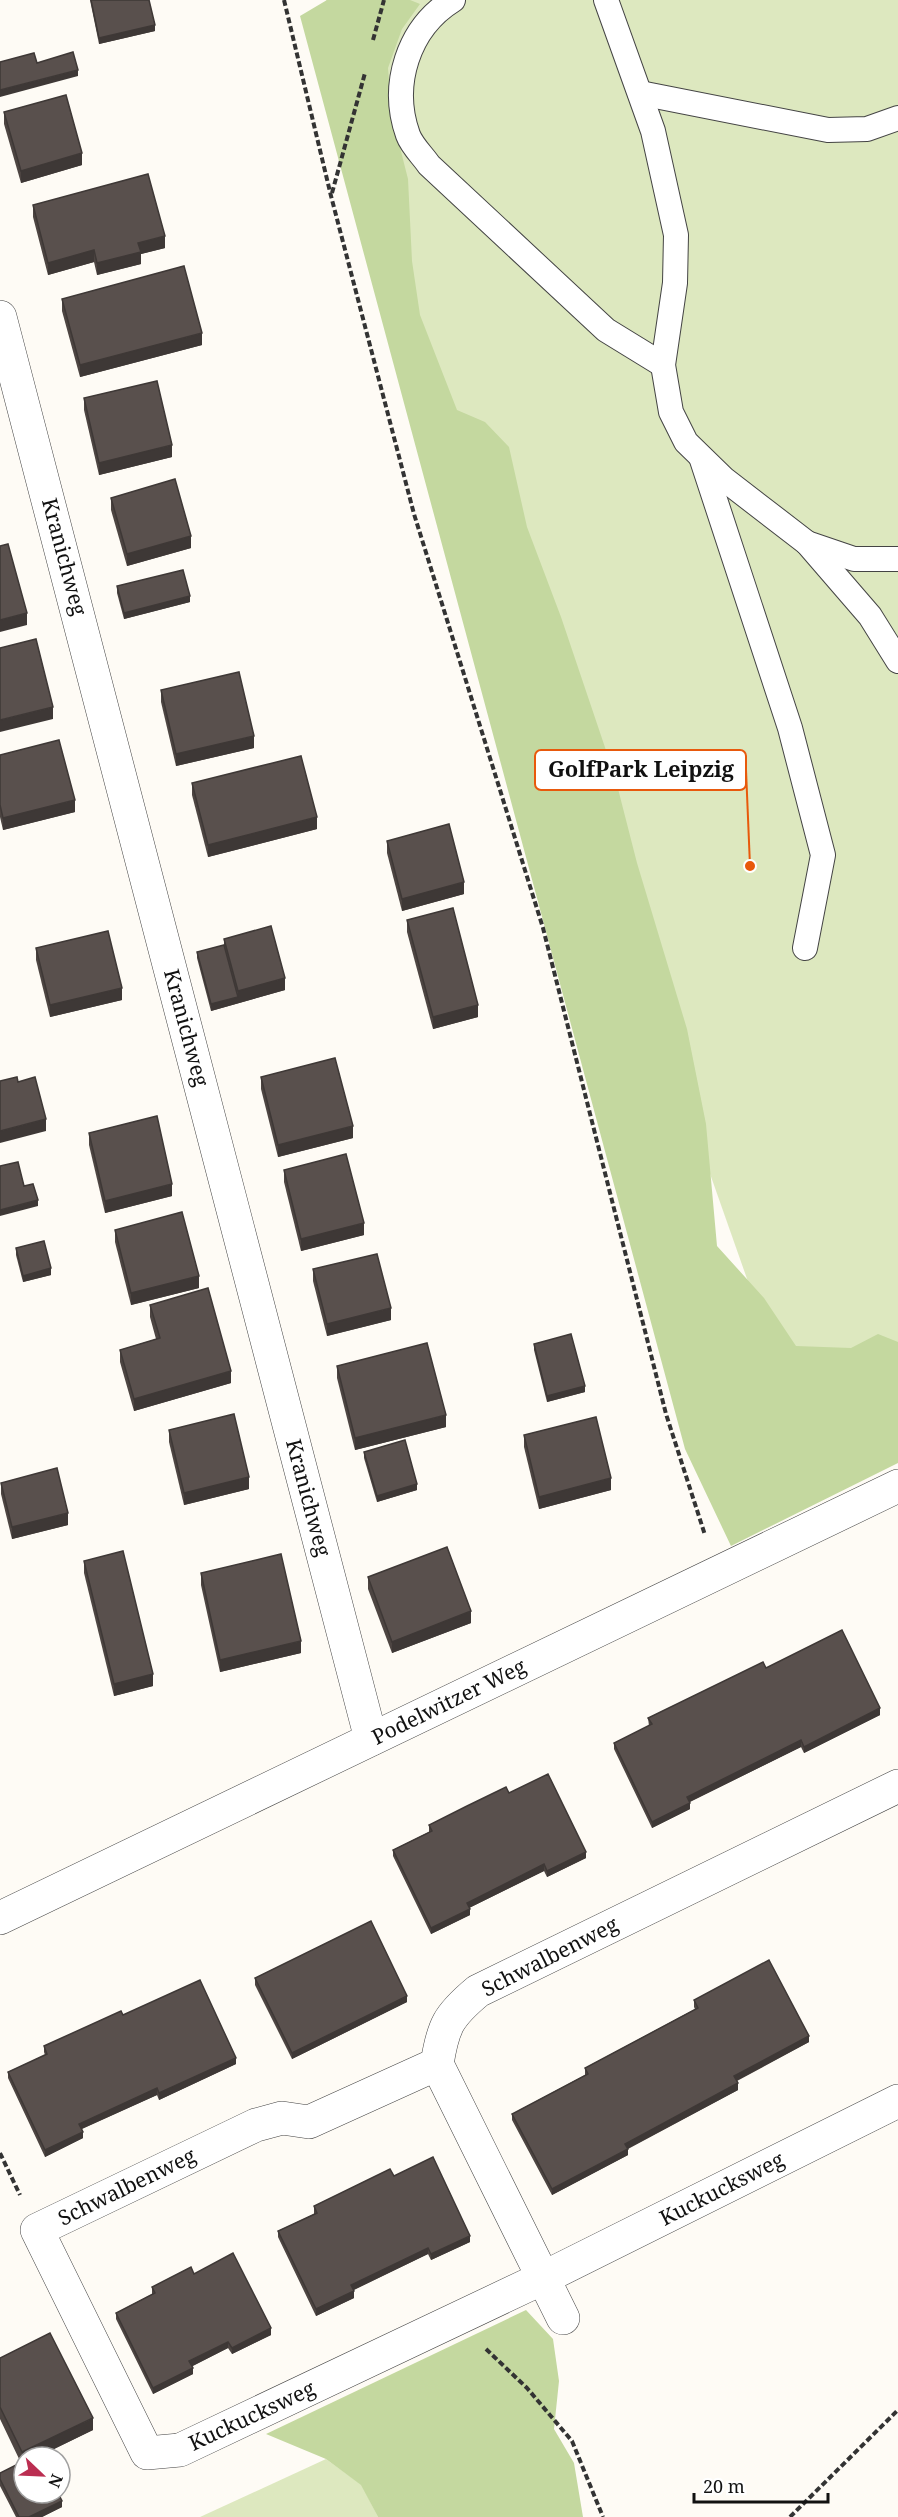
<svg xmlns="http://www.w3.org/2000/svg" width="898" height="2517" viewBox="0 0 898 2517" font-family="'Noto Serif',serif">
  <style>
    .green { fill: #dde8bf }
    .forest { fill: #c4d89f }
    .lines { fill: none; stroke-linecap: round; stroke-linejoin: round }
    .lane-casing { stroke: #444; stroke-width: 26 }
    .street-casing { stroke: #444; stroke-width: 34 }
    .path { stroke: #333; stroke-width: 4; stroke-dasharray: 6 3; stroke-linecap: butt }
    .lane { stroke: #fff; stroke-width: 24 }
    .street { stroke: #fff; stroke-width: 33 }
    .wall { fill: #4d4542 }
    .shaded-wall { fill: #3e3836 }
    .building { fill: #59504d; stroke: #3e3836; stroke-width: 1.5 }
    .labels { text-anchor: middle; stroke-width: 6; stroke-linejoin: round; paint-order: stroke }
    .street-label { font-size: 21px; fill: #111; stroke: #fff }
    .leader { fill: none; stroke: #e8590c; stroke-width: 2 }
    .callout-dot { fill: #e8590c; stroke: #fff; stroke-width: 2 }
    .callout { fill: #fff; stroke: #e8590c; stroke-width: 2 }
    .callout-label { font-size: 22px; text-anchor: middle; font-weight: bold; fill: #111 }
  </style>
  <rect width="100%" height="100%" fill="#fefbf5"/>
  <g class="green">
    <path d="M326,0H898V1419L807,1449L407,314Z"/>
    <path d="M326,2459L362,2485L378,2517H200Z"/>
  </g>
  <g class="forest">
    <path d="M327,0H410L420,4L402,29L388,68L392,116L408,179L412,261L420,315L457,410L485,422L509,447L527,527L561,617L615,777L637,863L687,1029L706,1124L717,1246L764,1298L796,1346L851,1348L878,1334L898,1342V1463L731,1546L685,1449L300,16Z"/>
    <path d="M526,2310L553,2339L559,2381L554,2429L574,2463L583,2517H378L361,2485L326,2459L266,2434Z"/>
  </g>
  <g class="lines">
    <g class="lane-casing">
      <g id="lane">
        <path d="M453,0C408,28 390,85 408,135C412,146 423,156 429,165L606,330L663,365"/>
        <path d="M606,0L653,131L676,235L675,283L663,365L671,412L686,442L724,479L807,543L854,559H898"/>
        <path d="M640,93L828,130L867,129L898,118"/>
        <path d="M702,460L790,728L823,855L805,948"/>
        <path d="M807,543L870,616L898,661"/>
      </g>
    </g>
    <g class="street-casing">
      <g id="street">
        <path d="M0,317L371,1739"/>
        <path d="M898,1786L478,1991C448,2016 443,2026 437,2064L309,2122L282,2118L256,2125L37,2230L147,2453L180,2450L545,2277L898,2101"/>
        <path d="M0,1918L898,1486"/>
        <path d="M437,2064L563,2318"/>
      </g>
    </g>
    <g class="path">
      <path d="M284,0L331,196L414,514L543,928L666,1414L705,1535"/>
      <path d="M373,40L384,0"/>
      <path d="M332,193L365,73"/>
      <path d="M0,2153L20,2195"/>
      <path d="M486,2349L527,2388L572,2441L603,2517"/>
      <path d="M790,2517L898,2410"/>
    </g>
    <use href="#lane" class="lane"/>
    <use href="#street" class="street"/>
  </g>
  <g class="wall">
    <path d="M90,0H149L155,31L99,44Z"/>
    <path d="M4,112L82,165L21,183L4,124Z"/>
    <path d="M33,205L165,248L141,254V264L97,275L94,262L48,275L33,217Z"/>
    <path d="M62,299L202,345L80,377L62,311Z"/>
    <path d="M84,398L172,457L99,475L84,410Z"/>
    <path d="M111,498L191,548L127,566L111,510Z"/>
    <path d="M117,586L190,602L124,619L117,593Z"/>
    <path d="M161,690L254,748L176,766L161,702Z"/>
    <path d="M0,755L75,812L3,830L0,817Z"/>
    <path d="M192,783L317,829L208,857L192,795Z"/>
    <path d="M387,841L464,894L402,911L387,853Z"/>
    <path d="M407,920L478,1017L433,1029L407,932Z"/>
    <path d="M224,939L285,990L211,1011L197,958V952L224,945Z"/>
    <path d="M36,948L122,1000L50,1017L36,960Z"/>
    <path d="M261,1077L353,1138L278,1157L261,1089Z"/>
    <path d="M89,1133L172,1196L105,1213L89,1145Z"/>
    <path d="M284,1170L364,1235L301,1251L284,1182Z"/>
    <path d="M115,1230L199,1288L131,1305L115,1242Z"/>
    <path d="M16,1248L51,1275L23,1282L16,1255Z"/>
    <path d="M313,1269L391,1320L327,1336L313,1281Z"/>
    <path d="M150,1305L231,1383L134,1411L120,1362V1350L156,1339L150,1317Z"/>
    <path d="M534,1344L585,1392L547,1402L534,1350Z"/>
    <path d="M337,1366L446,1427L355,1450L337,1378Z"/>
    <path d="M169,1430L249,1489L184,1505L169,1442Z"/>
    <path d="M524,1435L611,1490L539,1509L524,1447Z"/>
    <path d="M364,1452L417,1490L377,1502L364,1458Z"/>
    <path d="M1,1483L68,1525L12,1539L1,1494Z"/>
    <path d="M84,1561L153,1686L114,1696L84,1573Z"/>
    <path d="M201,1573L301,1653L220,1672L201,1585Z"/>
    <path d="M368,1577L471,1623L392,1653L368,1589Z"/>
    <path d="M766,1668L880,1715L804,1753L801,1747L690,1802V1809L652,1828L614,1749V1743L649,1726L648,1718Z"/>
    <path d="M509,1793L586,1858L547,1877L544,1871L469,1908L470,1915L431,1934L393,1856V1850L429,1832V1825Z"/>
    <path d="M255,1978L407,2002L292,2059L255,1985Z"/>
    <path d="M694,2000L809,2042L737,2081L738,2090L628,2149V2155L552,2195L512,2120V2114L585,2075V2068L695,2009L694,2007Z"/>
    <path d="M123,2015L236,2064L159,2100L157,2095L82,2129L83,2138L45,2157L8,2078V2072L45,2055L44,2052V2046Z"/>
    <path d="M394,2176L470,2242L431,2260L428,2254L354,2290V2298L316,2316L278,2237V2231L314,2214V2206Z"/>
    <path d="M194,2274L271,2335L232,2354L228,2348L192,2366L193,2374L153,2394L116,2319V2313L152,2294V2287Z"/>
    <path d="M0,2358L93,2430L40,2456L62,2507L42,2517H16L0,2486V2473L21,2463L0,2419Z"/>
  </g>
  <g class="shaded-wall">
    <path d="M155,25V31L99,44V38Z"/>
    <path d="M78,70V76L0,97V90Z"/>
    <path d="M82,153V165L21,183V171Z"/>
    <path d="M165,236V248L141,254V264L97,275V263L138,243Z"/>
    <path d="M94,250V262L48,275V263Z"/>
    <path d="M202,333V345L80,377V365Z"/>
    <path d="M172,445V457L99,475V463Z"/>
    <path d="M191,536V548L127,566V554Z"/>
    <path d="M190,596V602L124,619V613Z"/>
    <path d="M27,613V625L0,632V620Z"/>
    <path d="M53,707V719L0,732V720Z"/>
    <path d="M254,736V748L176,766V754Z"/>
    <path d="M75,800V812L3,830V818Z"/>
    <path d="M317,817V829L208,857V845Z"/>
    <path d="M464,882V894L402,911V899Z"/>
    <path d="M285,978V990L211,1011V1004L238,997V991Z"/>
    <path d="M122,988V1000L50,1017V1005Z"/>
    <path d="M478,1005V1017L433,1029V1017Z"/>
    <path d="M46,1119V1131L0,1143V1131Z"/>
    <path d="M353,1126V1138L278,1157V1145Z"/>
    <path d="M172,1184V1196L105,1213V1201Z"/>
    <path d="M38,1200V1206L0,1216V1210Z"/>
    <path d="M364,1223V1235L301,1251V1239Z"/>
    <path d="M51,1268V1275L23,1282V1276Z"/>
    <path d="M199,1276V1288L131,1305V1293Z"/>
    <path d="M391,1308V1320L327,1336V1324Z"/>
    <path d="M231,1371V1383L134,1411V1399Z"/>
    <path d="M585,1386V1392L547,1402V1396Z"/>
    <path d="M446,1415V1427L355,1450V1438Z"/>
    <path d="M249,1477V1489L184,1505V1493Z"/>
    <path d="M611,1478V1490L539,1509V1497Z"/>
    <path d="M417,1484V1490L377,1502V1496Z"/>
    <path d="M68,1513V1525L12,1539V1527Z"/>
    <path d="M471,1611V1623L392,1653V1642Z"/>
    <path d="M301,1641V1653L220,1672V1660Z"/>
    <path d="M153,1674V1686L114,1696V1684Z"/>
    <path d="M880,1708V1715L804,1753V1747Z"/>
    <path d="M801,1740V1747L687,1803V1797Z"/>
    <path d="M690,1803V1809L652,1828V1822Z"/>
    <path d="M586,1852V1858L547,1877V1871Z"/>
    <path d="M544,1864V1871L467,1909V1903Z"/>
    <path d="M470,1909V1915L431,1934V1928Z"/>
    <path d="M407,1996V2002L292,2059V2053Z"/>
    <path d="M809,2036V2042L734,2082V2076Z"/>
    <path d="M236,2058V2064L159,2100V2093Z"/>
    <path d="M738,2083V2090L625,2150V2144Z"/>
    <path d="M157,2088V2095L79,2130V2124Z"/>
    <path d="M83,2132V2138L45,2157V2150Z"/>
    <path d="M628,2149V2155L552,2195V2189Z"/>
    <path d="M470,2236V2242L431,2260V2254Z"/>
    <path d="M428,2248V2254L351,2291V2285Z"/>
    <path d="M354,2291V2298L316,2316V2309Z"/>
    <path d="M271,2328V2335L232,2354V2348Z"/>
    <path d="M228,2342V2348L189,2368V2361Z"/>
    <path d="M193,2368V2374L153,2394V2388Z"/>
    <path d="M93,2418V2430L37,2457H24V2464H22V2452Z"/>
    <path d="M62,2501V2507L42,2517H29Z"/>
  </g>
  <g class="building">
    <path d="M91,0H149L155,25L99,38Z"/>
    <path d="M73,52L78,70L0,90V62L34,53L37,63Z"/>
    <path d="M66,95L82,153L21,171L4,112Z"/>
    <path d="M148,174L165,236L138,243L141,252L97,263L94,250L48,263L33,205Z"/>
    <path d="M184,266L202,333L80,365L62,299Z"/>
    <path d="M157,381L172,445L99,463L84,398Z"/>
    <path d="M175,479L191,536L127,554L111,498Z"/>
    <path d="M8,544L27,613L0,620V546Z"/>
    <path d="M183,570L190,596L124,613L117,586Z"/>
    <path d="M36,639L53,707L0,720V648Z"/>
    <path d="M239,672L254,736L176,754L161,690Z"/>
    <path d="M59,740L75,800L3,818L0,805V755Z"/>
    <path d="M301,756L317,817L208,845L192,783Z"/>
    <path d="M449,824L464,882L402,899L387,841Z"/>
    <path d="M453,908L478,1005L433,1017L407,920Z"/>
    <path d="M271,926L285,978L238,991L224,939Z"/>
    <path d="M108,931L122,988L50,1005L36,948Z"/>
    <path d="M224,945L238,997L211,1004L197,952Z"/>
    <path d="M335,1058L353,1126L278,1145L261,1077Z"/>
    <path d="M17,1077L18,1082L35,1077L46,1119L0,1131V1081Z"/>
    <path d="M157,1116L172,1184L105,1201L89,1133Z"/>
    <path d="M346,1154L364,1223L301,1239L284,1170Z"/>
    <path d="M18,1162L24,1186L33,1184L38,1200L0,1210V1166Z"/>
    <path d="M182,1212L199,1276L131,1293L115,1230Z"/>
    <path d="M44,1241L51,1268L23,1276L16,1248Z"/>
    <path d="M377,1254L391,1308L327,1324L313,1269Z"/>
    <path d="M208,1288L231,1371L134,1399L120,1350L160,1338L150,1305Z"/>
    <path d="M571,1334L585,1386L547,1396L534,1344Z"/>
    <path d="M427,1343L446,1415L355,1438L337,1366Z"/>
    <path d="M234,1414L249,1477L184,1493L169,1430Z"/>
    <path d="M596,1417L611,1478L539,1497L524,1435Z"/>
    <path d="M405,1440L417,1484L377,1496L364,1452Z"/>
    <path d="M57,1468L68,1513L12,1527L1,1483Z"/>
    <path d="M447,1547L471,1611L392,1642L368,1577Z"/>
    <path d="M123,1551L153,1674L114,1684L84,1561Z"/>
    <path d="M281,1554L301,1641L220,1660L201,1573Z"/>
    <path d="M842,1630L880,1708L804,1747L801,1740L687,1797L690,1803L652,1822L614,1743L652,1724L648,1718L763,1662L766,1668Z"/>
    <path d="M548,1774L586,1852L547,1871L544,1864L467,1903L470,1909L431,1928L393,1850L432,1831L429,1825L467,1806L506,1787L509,1793Z"/>
    <path d="M371,1921L407,1996L292,2053L255,1978Z"/>
    <path d="M769,1960L809,2036L734,2076L738,2083L625,2144L628,2149L552,2189L512,2114L588,2074L585,2068L698,2008L694,2000Z"/>
    <path d="M200,1980L236,2058L159,2093L157,2088L79,2124L83,2132L45,2150L8,2072L47,2054L44,2046L121,2011L123,2015Z"/>
    <path d="M433,2157L470,2236L431,2254L428,2248L351,2285L354,2291L316,2309L278,2231L317,2213L314,2206L390,2169L394,2176Z"/>
    <path d="M233,2253L271,2328L232,2348L228,2342L189,2361L193,2368L153,2388L116,2313L155,2293L152,2287L191,2267L194,2274Z"/>
    <path d="M50,2333L93,2418L22,2452L0,2407V2358Z"/>
    <path d="M39,2454L40,2457H32Z"/>
    <path d="M24,2461V2493H58L62,2501L29,2517H19L0,2479V2473Z"/>
  </g>
  <g class="labels">
    <g class="street-label">
      <text transform="translate(64 557) rotate(75)" y="7">Kranichweg</text>
      <text transform="translate(186 1028) rotate(75)" y="7">Kranichweg</text>
      <text transform="translate(308 1498) rotate(75)" y="7">Kranichweg</text>
      <text transform="translate(449 1702) rotate(-26)" y="7">Podelwitzer Weg</text>
      <text transform="translate(550 1957) rotate(-27)" y="7">Schwalbenweg</text>
      <text transform="translate(127 2187) rotate(-26)" y="7">Schwalbenweg</text>
      <text transform="translate(722 2189) rotate(-27)" y="7">Kuckucksweg</text>
      <text transform="translate(252 2416) rotate(-25)" y="7">Kuckucksweg</text>
    </g>
  </g>
  <path class="leader" d="M750 866L746 770"/>
  <circle class="callout-dot" cx="750" cy="866" r="6"/>
  <rect class="callout" x="535" y="750" width="211" height="40" rx="6"/>
  <g class="callout-label">
    <text x="641" y="777">GolfPark Leipzig</text>
  </g>
  <g transform="translate(42 2475) rotate(113)"><circle r="28" fill="#ffffff" stroke="#a0a0a0" stroke-width="1.5"/>
  <path d="M0-4.5L10 22L0 15L-10 22Z" fill="#bb2e51"/>
  <text y="-9" font-size="16" font-weight="bold" text-anchor="middle" fill="#111111">N</text>
  </g>
  <path d="M694 2493v9h134v-9" fill="none" stroke="#111111" stroke-width="3"/>
  <text x="703" y="2493" font-size="18" fill="#111111" stroke="#ffffff" stroke-width="4.5" paint-order="stroke">20 m</text>
</svg>
